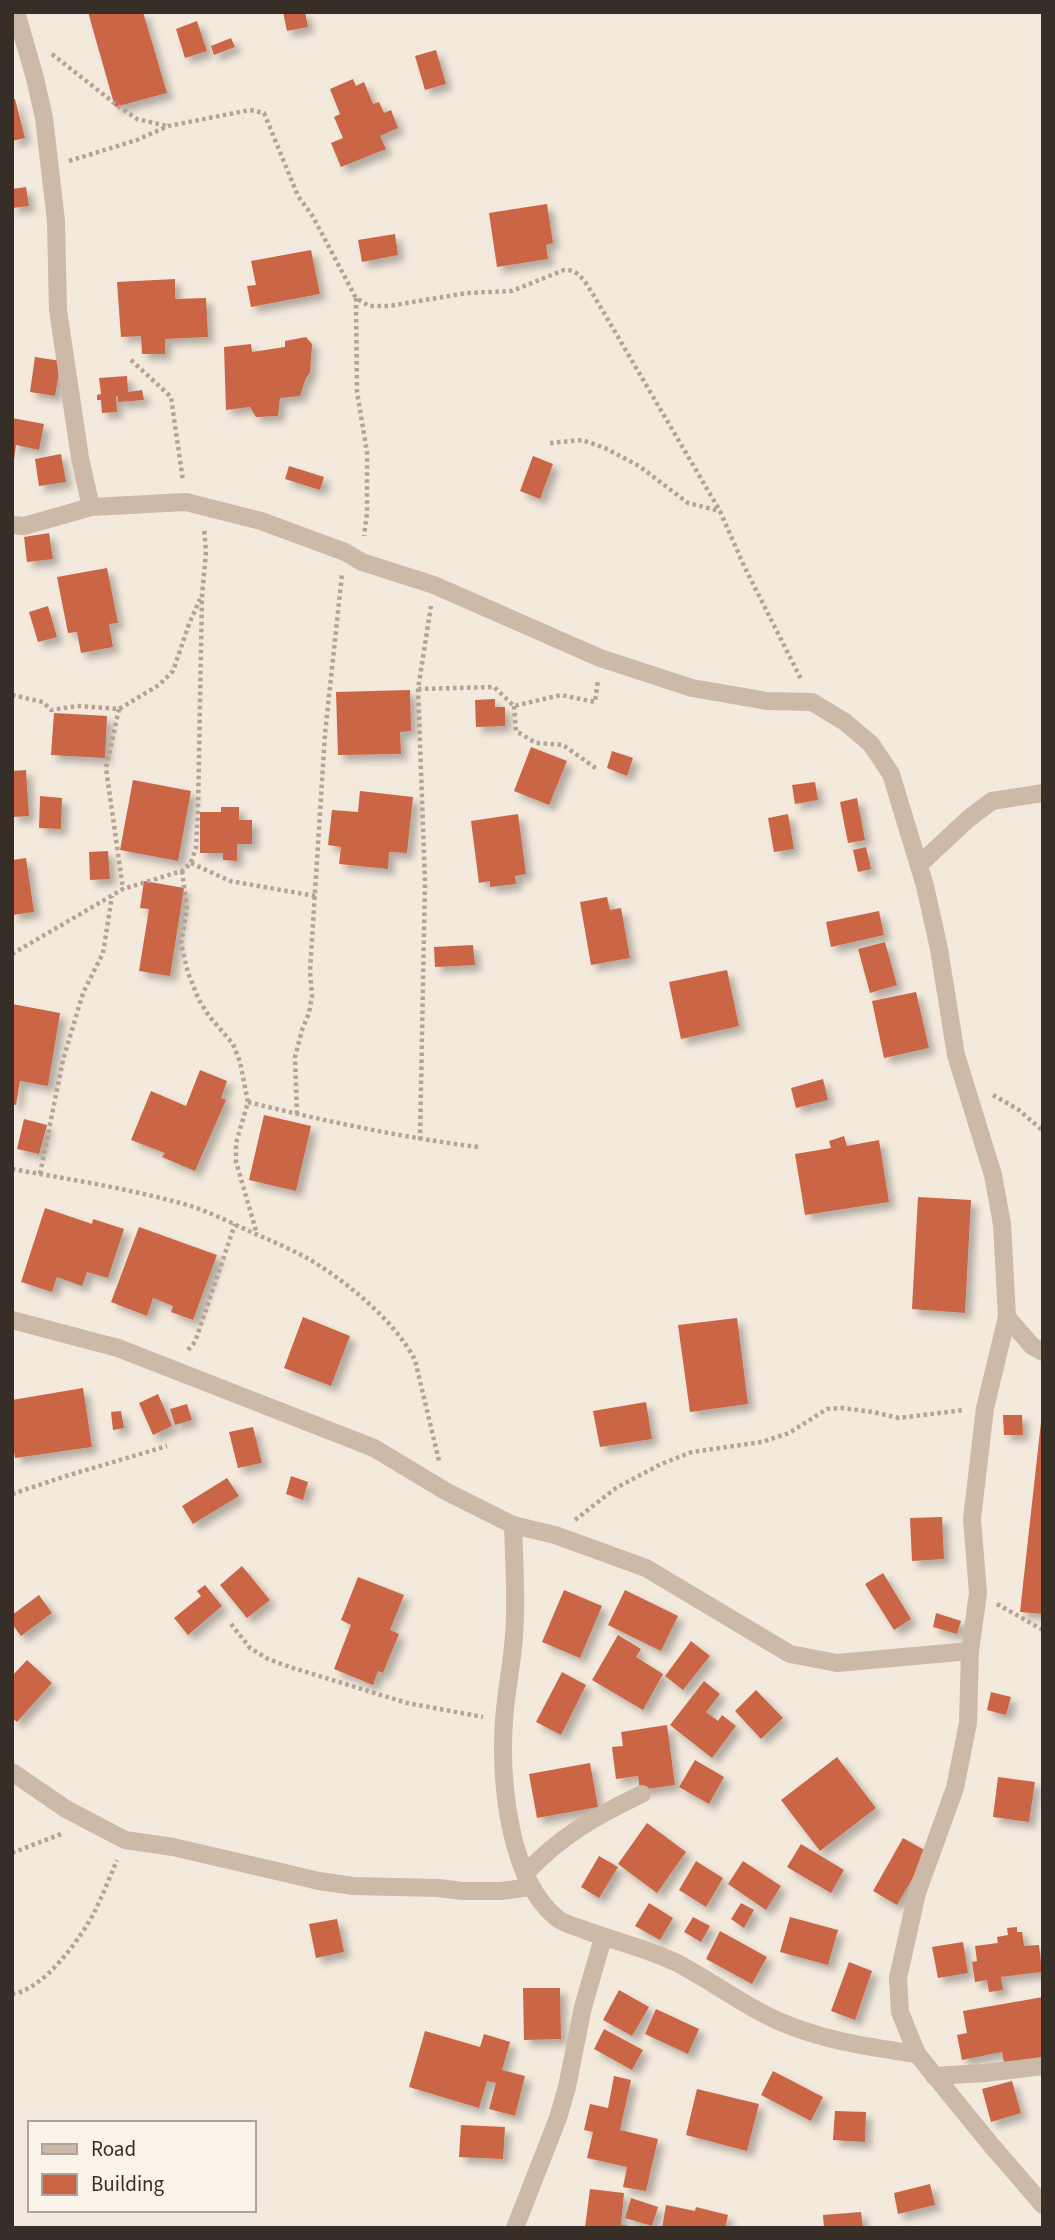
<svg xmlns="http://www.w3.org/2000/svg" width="1055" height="2240" viewBox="0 0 1055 2240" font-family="'Source Sans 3',sans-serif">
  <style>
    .building { fill: #ca6644; filter: url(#shadow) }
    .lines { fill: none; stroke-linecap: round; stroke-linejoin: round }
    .path { stroke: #b8a392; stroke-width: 4.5; stroke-dasharray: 3.5 3.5; stroke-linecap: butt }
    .street { stroke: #ccb9a8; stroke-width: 18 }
  </style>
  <defs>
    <filter id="shadow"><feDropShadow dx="6" dy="6" stdDeviation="3.5" flood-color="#0004"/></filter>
  </defs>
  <rect width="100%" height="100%" fill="#f3e9dd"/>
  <g class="building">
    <path d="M88,12H143L167,93L115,107Z"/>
    <path d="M283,12H305L308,27L287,31Z"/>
    <path d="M197,21L207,51L185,58L176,29Z"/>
    <path d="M231,38L235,47L214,55L211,46Z"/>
    <path d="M436,50L446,84L425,90L415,56Z"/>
    <path d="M353,79L356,86L364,82L373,104L379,102L384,113L391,110L398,128L380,136L386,149L341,167L331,143L343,138L334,117L340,114L330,89Z"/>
    <path d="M12,99H15L25,138L12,141Z"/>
    <path d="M26,187L29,206L12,208V189Z"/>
    <path d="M547,204L553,243L546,245L548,259L497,267L489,213Z"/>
    <path d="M395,234L398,255L362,262L358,240Z"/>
    <path d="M311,250L320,294L251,307L247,286L256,285L251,261Z"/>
    <path d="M175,279V299L206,298L208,337L165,339V354H142L141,336L121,337L117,282Z"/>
    <path d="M306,337L312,344L310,373L306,378L300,396L280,398L278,416L256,417L250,407L226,410L224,347L251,344L252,352L285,347V341Z"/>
    <path d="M35,357L61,361L55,396L30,392Z"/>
    <path d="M127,376L128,392L142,390L144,400L118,402V396H116L117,412L102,413L101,400H97V395L101,394L99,378Z"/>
    <path d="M12,418L44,424L39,450L16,445L14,460Z"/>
    <path d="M61,454L66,482L39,486L35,459Z"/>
    <path d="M533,456L553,464L540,499L520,491Z"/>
    <path d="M289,466L324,477L320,490L285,479Z"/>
    <path d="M49,533L53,559L27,562L24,537Z"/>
    <path d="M107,568L118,623L109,624L113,647L81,653L77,632L68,633L57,577Z"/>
    <path d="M48,606L57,637L38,642L29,612Z"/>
    <path d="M410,690L411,731L400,732L401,754L338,755L336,692Z"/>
    <path d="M495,699V707H505V726L476,727L475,700Z"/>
    <path d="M54,713L107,716L105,758L51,755Z"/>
    <path d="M531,747L567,761L549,805L514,791Z"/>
    <path d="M612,751L633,758L627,776L607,768Z"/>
    <path d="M26,770L29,816L12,817V771Z"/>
    <path d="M133,780L191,791L178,861L120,850Z"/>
    <path d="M815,782L818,800L795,804L792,785Z"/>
    <path d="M360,791L413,797L407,853L389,852L388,869L339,864L341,847L328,845L332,810L358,812Z"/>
    <path d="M40,796L62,798L61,829L39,828Z"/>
    <path d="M857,798L865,840L848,843L840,802Z"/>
    <path d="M221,807H239V820H252V844H237V861L223,860V853H200V812H221Z"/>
    <path d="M518,814L526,874L515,876L516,884L490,887V881L479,883L471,821Z"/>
    <path d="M788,814L794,849L774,852L768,818Z"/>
    <path d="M866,847L871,869L858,872L853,850Z"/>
    <path d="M108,851L110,879L90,880L89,852Z"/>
    <path d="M26,858L34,912L12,915V860Z"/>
    <path d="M144,881L184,888L170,976L139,971L149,909L140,908Z"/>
    <path d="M607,897L610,910L621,908L630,958L591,965L580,902Z"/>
    <path d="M879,911L884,935L831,947L826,922Z"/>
    <path d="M885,942L897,985L870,993L858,949Z"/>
    <path d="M473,945L475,965L435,967L434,947Z"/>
    <path d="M727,970L739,1026L681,1039L669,982Z"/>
    <path d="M916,992L929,1048L884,1058L872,1001Z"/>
    <path d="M12,1004L60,1013L48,1086L20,1081L16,1105L12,1104Z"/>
    <path d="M200,1070L227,1081L221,1098L226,1100L195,1171L162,1157L165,1153L131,1140L151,1091L186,1106Z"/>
    <path d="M823,1079L828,1100L796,1108L791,1088Z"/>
    <path d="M264,1115L311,1126L296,1191L249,1180Z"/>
    <path d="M24,1119L47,1125L39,1154L17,1149Z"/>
    <path d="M844,1136L847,1146L879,1140L889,1202L805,1215L795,1154L831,1148L829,1141Z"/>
    <path d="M918,1197L971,1200L965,1313L912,1309Z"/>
    <path d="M45,1208L92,1224L93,1219L124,1229L108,1278L87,1272L82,1286L57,1277L52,1292L21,1282Z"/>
    <path d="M139,1227L217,1255L193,1320L171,1312L173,1306L153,1298L147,1316L111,1302Z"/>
    <path d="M303,1317L350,1336L331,1386L284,1368Z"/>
    <path d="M737,1318L748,1404L690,1412L678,1325Z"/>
    <path d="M83,1388L92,1447L15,1458L12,1440V1400Z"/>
    <path d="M158,1394L172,1426L153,1435L139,1403Z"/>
    <path d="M646,1402L652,1439L600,1447L593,1411Z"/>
    <path d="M187,1404L192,1420L175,1425L170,1409Z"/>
    <path d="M121,1411L124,1428L113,1430L111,1412Z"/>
    <path d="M1003,1415H1022L1023,1435H1004Z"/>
    <path d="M1041,1422H1043V1614L1020,1612Z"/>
    <path d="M253,1427L262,1463L238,1468L229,1432Z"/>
    <path d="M291,1476L308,1482L303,1500L286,1494Z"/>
    <path d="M227,1478L239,1496L193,1524L182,1506Z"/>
    <path d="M942,1517L944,1559L912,1561L910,1518Z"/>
    <path d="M242,1566L270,1600L247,1618L220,1585Z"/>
    <path d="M883,1573L911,1619L894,1630L865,1584Z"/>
    <path d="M358,1577L404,1595L390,1630L399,1634L383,1673L378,1671L373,1685L334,1669L351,1625L341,1620Z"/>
    <path d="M205,1585L222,1606L188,1635L174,1618L201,1596L197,1591Z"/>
    <path d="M564,1590L602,1606L580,1658L542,1642Z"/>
    <path d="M625,1590L678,1616L661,1651L608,1625Z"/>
    <path d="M39,1595L52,1613L21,1636L12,1624V1615Z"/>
    <path d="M936,1613L961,1621L957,1634L933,1627Z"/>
    <path d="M618,1635L641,1649L636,1657L663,1674L643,1710L592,1680Z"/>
    <path d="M691,1641L710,1656L683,1690L665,1676Z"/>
    <path d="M27,1660L52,1683L17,1722L12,1718V1676Z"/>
    <path d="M562,1672L586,1685L561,1735L536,1722Z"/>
    <path d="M704,1681L720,1694L706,1712L718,1721L722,1715L736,1726L712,1758L670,1725Z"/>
    <path d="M756,1690L783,1718L761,1739L735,1711Z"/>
    <path d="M991,1692L1011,1697L1006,1715L987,1710Z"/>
    <path d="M667,1725L675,1785L640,1790L638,1776L616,1779L612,1747L623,1746L621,1732Z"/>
    <path d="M837,1757L876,1808L820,1851L781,1800Z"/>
    <path d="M695,1760L724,1777L709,1804L679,1787Z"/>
    <path d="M590,1763L598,1807L537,1818L529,1774Z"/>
    <path d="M998,1777L1035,1782L1029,1822L993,1817Z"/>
    <path d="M647,1823L686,1852L657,1893L618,1864Z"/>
    <path d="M903,1838L928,1852L897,1905L873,1891Z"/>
    <path d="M801,1844L844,1870L831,1893L787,1867Z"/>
    <path d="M599,1856L618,1867L599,1898L581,1887Z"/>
    <path d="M696,1861L723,1878L706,1907L679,1890Z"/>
    <path d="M743,1861L781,1886L766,1910L728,1884Z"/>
    <path d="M649,1903L673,1918L660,1940L635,1926Z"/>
    <path d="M741,1903L754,1910L744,1928L731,1919Z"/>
    <path d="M693,1917L710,1926L701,1942L684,1932Z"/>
    <path d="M790,1917L838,1930L828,1965L780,1952Z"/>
    <path d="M337,1919L344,1952L316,1958L309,1924Z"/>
    <path d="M1017,1927V1932H1022L1024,1946L1039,1945L1042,1972L1001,1977L1003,1990L989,1992L987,1980L975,1982L972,1962L977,1961L975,1946L998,1943L997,1937L1008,1935L1007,1928Z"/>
    <path d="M720,1931L767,1957L752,1984L706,1959Z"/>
    <path d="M963,1942L968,1973L938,1978L932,1947Z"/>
    <path d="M849,1962L872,1971L855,2020L831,2011Z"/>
    <path d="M523,1988H560L561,2039L524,2040Z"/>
    <path d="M619,1990L649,2007L632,2036L603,2020Z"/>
    <path d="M1043,1997V2061L1005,2068L1002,2052L962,2060L957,2035L967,2033L963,2011Z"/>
    <path d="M656,2009L699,2029L688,2054L645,2034Z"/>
    <path d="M604,2029L643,2050L632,2070L594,2049Z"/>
    <path d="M425,2031L480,2047L484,2034L510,2042L502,2070L525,2076L515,2116L489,2109L496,2083L487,2081L479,2108L409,2087Z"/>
    <path d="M773,2071L823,2097L811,2121L761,2095Z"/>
    <path d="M614,2076L631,2080L620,2130L658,2139L646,2191L623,2187L627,2167L587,2158L593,2132L584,2130L590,2104L608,2108Z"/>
    <path d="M1012,2081L1021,2113L991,2122L982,2089Z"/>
    <path d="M697,2089L759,2104L747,2151L686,2135Z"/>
    <path d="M835,2111L866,2112L865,2142L833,2140Z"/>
    <path d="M461,2125L505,2127L503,2159L459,2157Z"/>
    <path d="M930,2184L935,2205L898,2214L894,2193Z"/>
    <path d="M590,2189L624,2193L621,2225L630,2226V2228H585Z"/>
    <path d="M631,2198L658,2207L652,2226L625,2218Z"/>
    <path d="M666,2205L695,2211L696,2207L728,2215L725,2228H662Z"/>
    <path d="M861,2212L863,2228H824L823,2215Z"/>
  </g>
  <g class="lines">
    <g class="path">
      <path d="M52,54L118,106L137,119L167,126"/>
      <path d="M69,161L137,140L168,126L250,110L264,113L298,196L312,215L356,298L369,306H389L467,293L512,291L564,270C580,269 586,284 594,296L720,511L744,566L801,679"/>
      <path d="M356,298L357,392L367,452V513L364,536"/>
      <path d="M131,360L171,397L183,481"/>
      <path d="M550,443L582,440L605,448L639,466L688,503L720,511"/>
      <path d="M418,689L494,687L514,706L561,695L595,702L598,680"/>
      <path d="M12,695L43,702L51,710L77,706L119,709L159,685L173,671L189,624L200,599"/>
      <path d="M514,706L516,731L536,743L563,745L597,769"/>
      <path d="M119,709L106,768L123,889"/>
      <path d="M191,863L230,881L315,896"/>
      <path d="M182,871L187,909L181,943L188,973L199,1000L209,1016L233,1044L240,1062L248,1102L236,1143V1162L257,1234"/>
      <path d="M12,954L123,889L182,871L191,863L196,847L198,811L202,596L206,552L204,528"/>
      <path d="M993,1095L1019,1110L1043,1131"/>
      <path d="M248,1102C324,1121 400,1137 478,1147"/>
      <path d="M297,1114L295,1057L302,1030L309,1013L312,996L310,971L325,734L342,574"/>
      <path d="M420,1140L425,881L418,689L431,606"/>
      <path d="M12,1169C68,1179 125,1188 180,1203C204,1209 227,1221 249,1231C269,1240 289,1248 307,1258C345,1280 395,1321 415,1360L439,1461"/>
      <path d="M40,1174L63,1060L83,993L103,953L112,896"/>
      <path d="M188,1350L195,1342L235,1224"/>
      <path d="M12,1494L66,1476L167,1446"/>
      <path d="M575,1520L616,1488L661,1464L692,1452L762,1442L789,1433L827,1409L842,1408L873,1412L899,1418L964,1410"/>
      <path d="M997,1604L1043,1630"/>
      <path d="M231,1624L250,1648L268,1659L290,1667L407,1703L483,1717"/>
      <path d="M12,1853L64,1833"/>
      <path d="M12,1994C44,1990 81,1938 95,1911C103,1894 110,1877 117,1860"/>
    </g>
    <g class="street">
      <path d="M16,12L35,78L44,118L56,221L58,310L80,458L91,507"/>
      <path d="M12,525L24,526L91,507L186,502L261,521L345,552L362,562L434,585L600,658L692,688L767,701L812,702L845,722L871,744L891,774L925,886L939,949L956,1055L993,1175L1002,1224L1007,1317L1032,1346L1043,1352"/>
      <path d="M920,864L968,819L992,801L1043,793"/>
      <path d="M1007,1317L985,1408L972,1519L978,1593L970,1651L968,1723L955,1788L917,1893L898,1978L900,2012L917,2054L992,2146L1043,2205"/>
      <path d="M12,1320L118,1348L374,1448L447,1492L513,1525L555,1535L646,1568L790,1654L837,1663L970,1651"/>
      <path d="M513,1525C514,1561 517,1600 514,1636C512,1664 506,1692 504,1720C500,1780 508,1879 558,1919C565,1924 574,1926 582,1929C613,1941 647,1948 677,1963C710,1980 740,2003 774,2019C819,2040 868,2047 917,2054"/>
      <path d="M12,1772L66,1809L125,1840L173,1847L319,1881L353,1886L438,1888L463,1891H501L531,1887"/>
      <path d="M525,1874C560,1836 596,1816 642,1794"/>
      <path d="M934,2076L985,2073L1043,2066"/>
      <path d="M515,2228L558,2118L567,2087L583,2007L603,1938"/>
    </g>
  </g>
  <rect width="1055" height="2240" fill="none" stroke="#382e28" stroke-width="28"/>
  <rect x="28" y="2121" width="228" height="91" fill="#faf3e9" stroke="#aca49c" stroke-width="2"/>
  <rect x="42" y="2144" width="35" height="10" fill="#ccb9a8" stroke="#aca49c" stroke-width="2"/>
  <text x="91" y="2156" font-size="21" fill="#382e28">Road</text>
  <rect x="42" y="2174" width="35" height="21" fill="#ca6644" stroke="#aca49c" stroke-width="2"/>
  <text x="91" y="2191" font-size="21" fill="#382e28">Building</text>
</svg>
